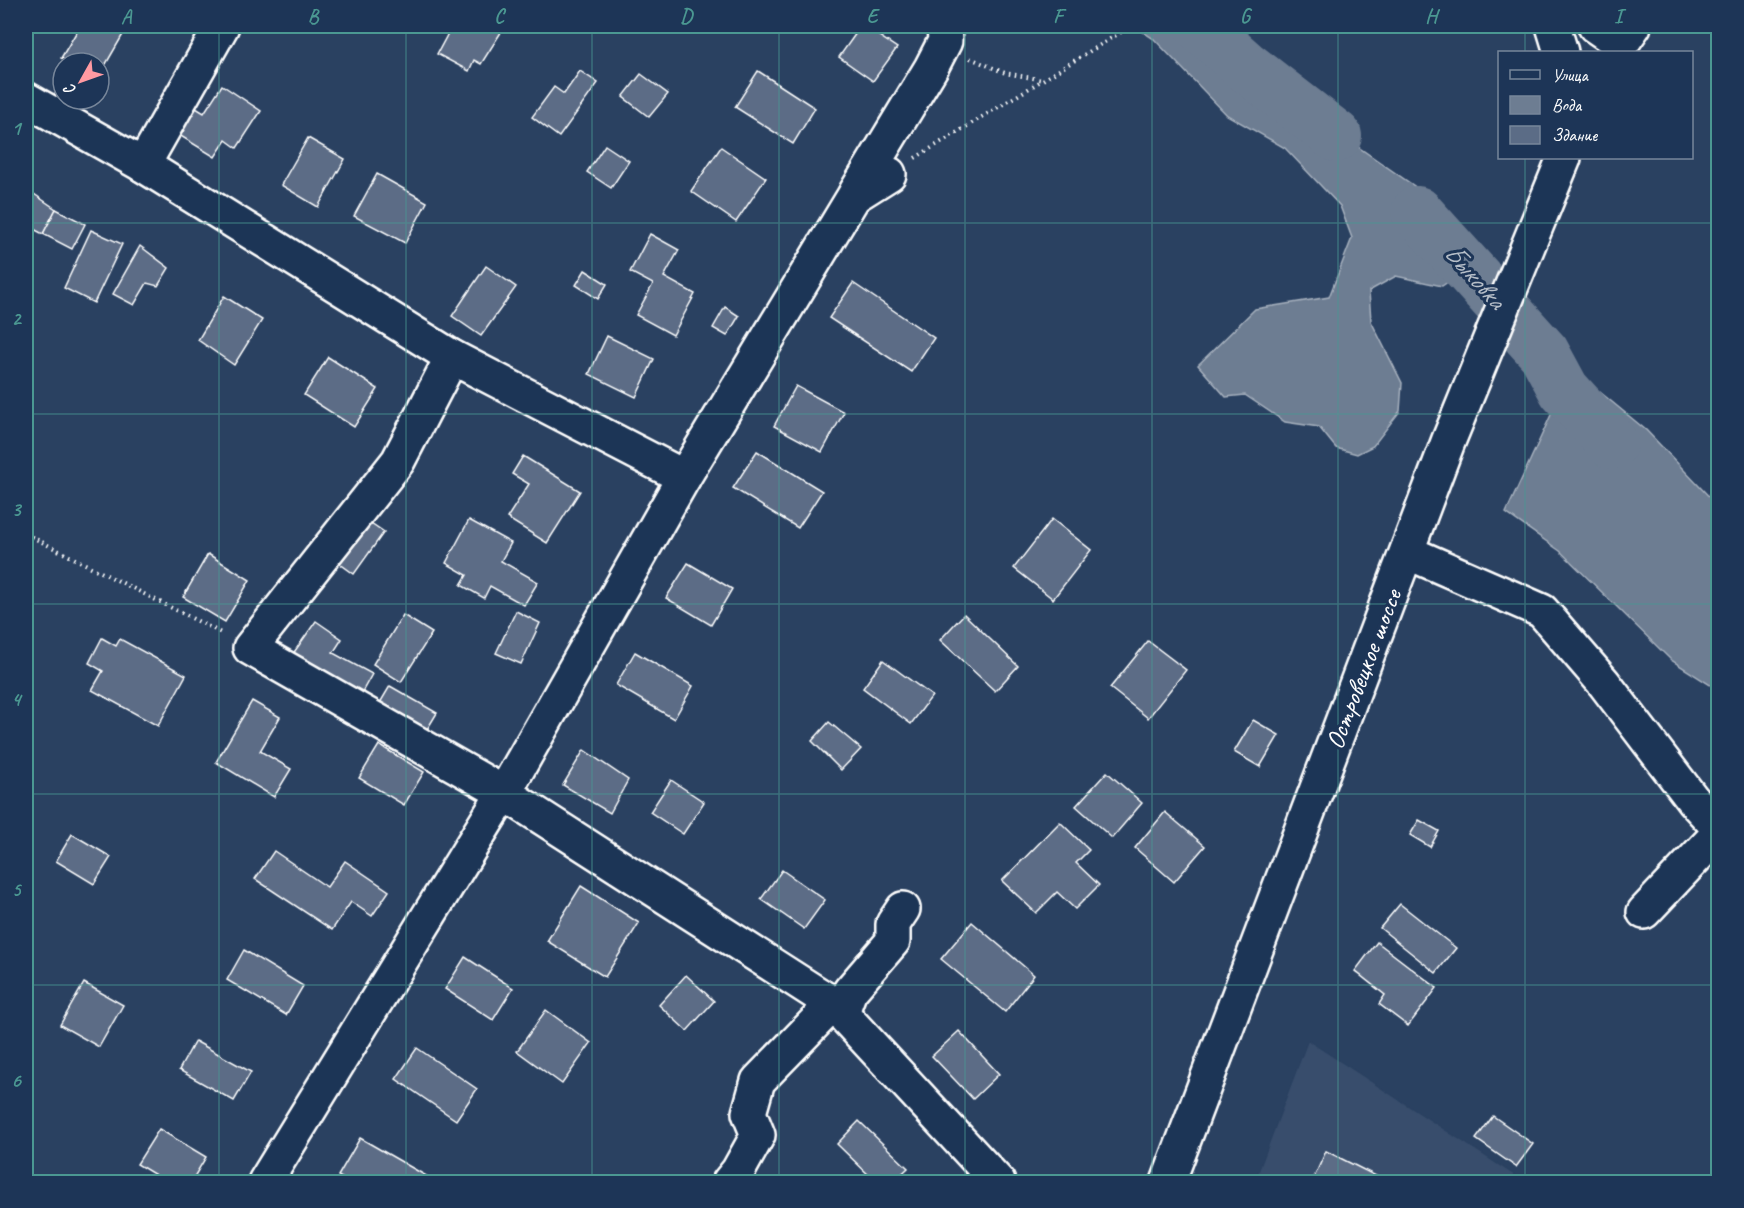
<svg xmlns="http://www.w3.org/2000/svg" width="1744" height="1208" viewBox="0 0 1744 1208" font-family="Caveat,sans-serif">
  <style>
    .built { fill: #394e6c }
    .water { fill: #6d7d92; stroke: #a7b1be; stroke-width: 1.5 }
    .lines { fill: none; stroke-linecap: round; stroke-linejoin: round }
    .river { stroke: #6d7d92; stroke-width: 52 }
    .building { fill: #5b6c86; stroke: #fff; stroke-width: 1.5 }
    .minor-casing { stroke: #fff; stroke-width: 38 }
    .major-casing { stroke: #fff; stroke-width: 38 }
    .path { stroke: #fff; stroke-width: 4; stroke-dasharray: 1.5 4.5; stroke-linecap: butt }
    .minor { stroke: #1d3557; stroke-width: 33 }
    .major { stroke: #1d3557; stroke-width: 33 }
    .grid { fill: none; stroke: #4b9892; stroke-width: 1.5; stroke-opacity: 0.55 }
    .labels { text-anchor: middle; stroke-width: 6; stroke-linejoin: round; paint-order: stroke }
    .street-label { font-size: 26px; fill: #fff; stroke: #1d3557 }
    .water-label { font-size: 27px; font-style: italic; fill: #b6bec8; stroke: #1d3557 }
    .neatline { fill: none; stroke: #4b9892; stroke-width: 2 }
    .grid-label { font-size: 20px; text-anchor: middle; font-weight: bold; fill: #4b9892 }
  </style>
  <rect width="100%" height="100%" fill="#2a4161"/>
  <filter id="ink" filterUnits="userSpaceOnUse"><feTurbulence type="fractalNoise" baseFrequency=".0167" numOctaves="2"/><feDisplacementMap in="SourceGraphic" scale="12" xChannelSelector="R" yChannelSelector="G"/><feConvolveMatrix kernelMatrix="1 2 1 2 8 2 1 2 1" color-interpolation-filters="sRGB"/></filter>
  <g filter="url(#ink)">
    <path class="built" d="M1308,1041L1524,1182H1255Z"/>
    <g class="water">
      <path d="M1134,26H1209L1246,69L1430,197L1467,257L1465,270L1442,286L1396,276L1369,291L1371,321L1402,383L1400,411L1373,446L1357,454L1336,448L1319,427L1285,422L1245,395L1226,397L1198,365L1255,309L1329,297L1352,238L1340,206L1285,148L1227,115L1154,39Z"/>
      <path d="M1572,369L1646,430L1718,506V690L1671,660L1560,551L1506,513Z"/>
    </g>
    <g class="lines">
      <g class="river">
        <path d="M1200,26L1244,65L1336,136"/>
        <path d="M1417,212L1544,353L1564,390L1612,443"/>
      </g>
    </g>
    <g class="building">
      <path d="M80,26H115L125,31L99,76V63H69L61,58Z"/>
      <path d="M452,26H460L467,29L469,26H505L481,64L474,60L469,71L437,54Z"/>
      <path d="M861,26H864L897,48L873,81L839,57Z"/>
      <path d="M580,71L598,83L559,137L532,117L554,87L564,94Z"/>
      <path d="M758,71L815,108L793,144L735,107Z"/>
      <path d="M641,74L668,94L649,117L623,97Z"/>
      <path d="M222,85L261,111L237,148L226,140L215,157L179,135L196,108L204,113Z"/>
      <path d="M308,138L345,159L318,207L281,185Z"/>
      <path d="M605,145L629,161L611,188L587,172Z"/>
      <path d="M721,147L766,178L736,222L691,191Z"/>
      <path d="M377,174L427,202L405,243L354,216Z"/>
      <path d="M31,192L56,209L43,234L26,225V201Z"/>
      <path d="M56,209L85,224L72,249L43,234Z"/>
      <path d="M91,230L122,244L94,303L64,288Z"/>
      <path d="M650,234L679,250L664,277L695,294L673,335L636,315L653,284L630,272Z"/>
      <path d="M140,246L169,268L158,286L147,283L134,305L113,294Z"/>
      <path d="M486,266L516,287L481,336L452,316Z"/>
      <path d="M585,270L607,284L598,299L576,285Z"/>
      <path d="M853,283L934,338L911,372L829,318Z"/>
      <path d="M224,296L262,320L234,365L198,340Z"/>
      <path d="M725,307L739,316L727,336L713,328Z"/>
      <path d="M607,336L654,359L636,397L589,374Z"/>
      <path d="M328,357L378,389L354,427L304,395Z"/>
      <path d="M796,386L844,412L822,452L774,426Z"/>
      <path d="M757,451L822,491L798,528L733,488Z"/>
      <path d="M523,456L580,491L547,543L507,518L529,484L512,474Z"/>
      <path d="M1052,519L1091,550L1053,599L1014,568Z"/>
      <path d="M469,520L511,543L501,561L538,582L524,605L490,586L484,598L461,585L467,575L446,563Z"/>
      <path d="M368,521L384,532L354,574L339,563Z"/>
      <path d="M208,554L250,580L225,622L183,597Z"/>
      <path d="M688,563L732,589L711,625L666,598Z"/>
      <path d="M516,611L540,623L521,664L496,653Z"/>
      <path d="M964,614L1018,666L995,691L940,640Z"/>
      <path d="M403,615L432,633L401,682L373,664Z"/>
      <path d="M316,621L342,639L333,653L372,674L357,701L285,665Z"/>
      <path d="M102,638L116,646L120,639L186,675L158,726L92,690L103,671L89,663Z"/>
      <path d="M1148,641L1186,670L1148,718L1110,688Z"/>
      <path d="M635,652L693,686L674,719L616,685Z"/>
      <path d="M883,660L932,696L911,724L863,688Z"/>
      <path d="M390,686L437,713L420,741L374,713Z"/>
      <path d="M252,701L280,717L260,751L291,769L274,797L216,762Z"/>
      <path d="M1253,720L1279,735L1260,767L1234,752Z"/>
      <path d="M829,722L861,749L841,770L812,741Z"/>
      <path d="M379,745L424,772L404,805L359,778Z"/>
      <path d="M584,750L628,780L610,813L563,785Z"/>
      <path d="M1107,772L1142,803L1112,838L1076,806Z"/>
      <path d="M671,780L704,802L683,834L650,812Z"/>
      <path d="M1165,812L1205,846L1174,882L1135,848Z"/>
      <path d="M1419,820L1439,831L1430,847L1410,835Z"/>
      <path d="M1060,822L1089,850L1076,863L1099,885L1075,909L1057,892L1036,913L1002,881Z"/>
      <path d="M72,834L111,857L94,884L56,861Z"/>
      <path d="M274,851L327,887L345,861L389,891L372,916L351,902L332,930L255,879Z"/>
      <path d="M782,870L825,900L804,929L761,899Z"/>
      <path d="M581,886L639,923L605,977L547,941Z"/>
      <path d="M1400,904L1456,948L1436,973L1380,928Z"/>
      <path d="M972,922L1034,975L1005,1012L941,959Z"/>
      <path d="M1377,942L1437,988L1408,1026L1379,1004L1385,995L1355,971Z"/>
      <path d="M244,950L303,986L286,1015L227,980Z"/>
      <path d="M465,957L513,988L493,1020L445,989Z"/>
      <path d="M686,975L714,1001L687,1031L659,1005Z"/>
      <path d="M84,983L123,1005L99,1047L60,1025Z"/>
      <path d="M546,1010L591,1043L562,1084L517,1051Z"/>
      <path d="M959,1031L999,1074L973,1099L932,1056Z"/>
      <path d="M195,1041L251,1072L234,1101L179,1070Z"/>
      <path d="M417,1048L477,1089L456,1120L396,1079Z"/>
      <path d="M1493,1116L1533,1144L1516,1167L1476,1139Z"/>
      <path d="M859,1121L908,1168L893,1182H876L837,1144Z"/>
      <path d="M159,1129L206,1157L191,1182H167L137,1164Z"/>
      <path d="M360,1138L435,1181L434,1182H349L338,1176Z"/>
      <path d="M1326,1151L1382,1179L1380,1182H1312Z"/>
    </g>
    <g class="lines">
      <g class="minor-casing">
        <g id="minor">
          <path d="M1553,26L1561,52"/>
          <path d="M1595,26L1621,44"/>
          <path d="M26,99L143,165L452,357L684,477"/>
          <path d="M143,165L222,26"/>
          <path d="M856,192L931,68L945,41L944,26"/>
          <path d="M452,357L398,461L250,648L504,793L833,1004L998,1182"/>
          <path d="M1407,552L1542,611L1604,683L1693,800L1718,827"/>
          <path d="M1644,912L1718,834"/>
          <path d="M842,1012L850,991L893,941V924L903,909"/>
          <path d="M265,1182L504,793L684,477L854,196L889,174"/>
          <path d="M729,1182L738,1171L758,1135L749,1113L758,1081L833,1004"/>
        </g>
      </g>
      <g class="major-casing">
        <g id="major">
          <path d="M1616,52L1634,26"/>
          <path d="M1168,1182L1448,442L1564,158"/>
        </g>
      </g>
      <g class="path">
        <path d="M970,58L1005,73L1043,80"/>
        <path d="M915,158L1131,26"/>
        <path d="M26,534L223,634"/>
      </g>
      <use href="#minor" class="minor"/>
      <use href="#major" class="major"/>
    </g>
  </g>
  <path class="grid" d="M219,26V1182M406,26V1182M592,26V1182M779,26V1182M965,26V1182M1152,26V1182M1338,26V1182M1525,26V52M1525,158V1182M26,223H1718M26,414H1718M26,604H1718M26,794H1718M26,985H1718"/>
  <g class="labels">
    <g class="street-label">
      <text transform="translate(1363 669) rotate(-69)" y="9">Островецкое шоссе</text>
    </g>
    <g class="water-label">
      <text transform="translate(1475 276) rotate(48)" y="9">Быковка</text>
    </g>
  </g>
  <rect width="1744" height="1208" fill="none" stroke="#1d3557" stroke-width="66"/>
  <rect x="1498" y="51" width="195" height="108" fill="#1d3557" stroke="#77869a" stroke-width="1.5"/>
  <rect x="1510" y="70" width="30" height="9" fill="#1d3557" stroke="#77869a" stroke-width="1.5"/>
  <text x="1552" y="81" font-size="18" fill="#ffffff">Улица</text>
  <rect x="1510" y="96" width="30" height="18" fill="#6d7d92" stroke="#77869a" stroke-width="1.5"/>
  <text x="1552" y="111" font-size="18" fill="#ffffff">Вода</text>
  <rect x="1510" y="126" width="30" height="18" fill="#5b6c86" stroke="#77869a" stroke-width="1.5"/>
  <text x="1552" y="141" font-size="18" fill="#ffffff">Здание</text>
  <g transform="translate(81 81) rotate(230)"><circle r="28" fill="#1d3557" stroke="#77869a" stroke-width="1.5"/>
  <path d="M0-4.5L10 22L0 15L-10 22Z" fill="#ff9aa2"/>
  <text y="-9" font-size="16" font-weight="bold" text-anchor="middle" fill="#ffffff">С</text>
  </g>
  <rect x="33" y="33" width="1678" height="1142" class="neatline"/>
  <g class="grid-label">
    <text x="126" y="23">A</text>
    <text x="313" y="23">B</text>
    <text x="499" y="23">C</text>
    <text x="686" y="23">D</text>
    <text x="872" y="23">E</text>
    <text x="1058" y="23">F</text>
    <text x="1245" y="23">G</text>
    <text x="1431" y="23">H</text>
    <text x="1618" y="23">I</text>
    <text x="16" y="135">1</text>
    <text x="16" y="325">2</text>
    <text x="16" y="516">3</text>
    <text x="16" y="706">4</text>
    <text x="16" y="896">5</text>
    <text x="16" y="1087">6</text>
  </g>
</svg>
